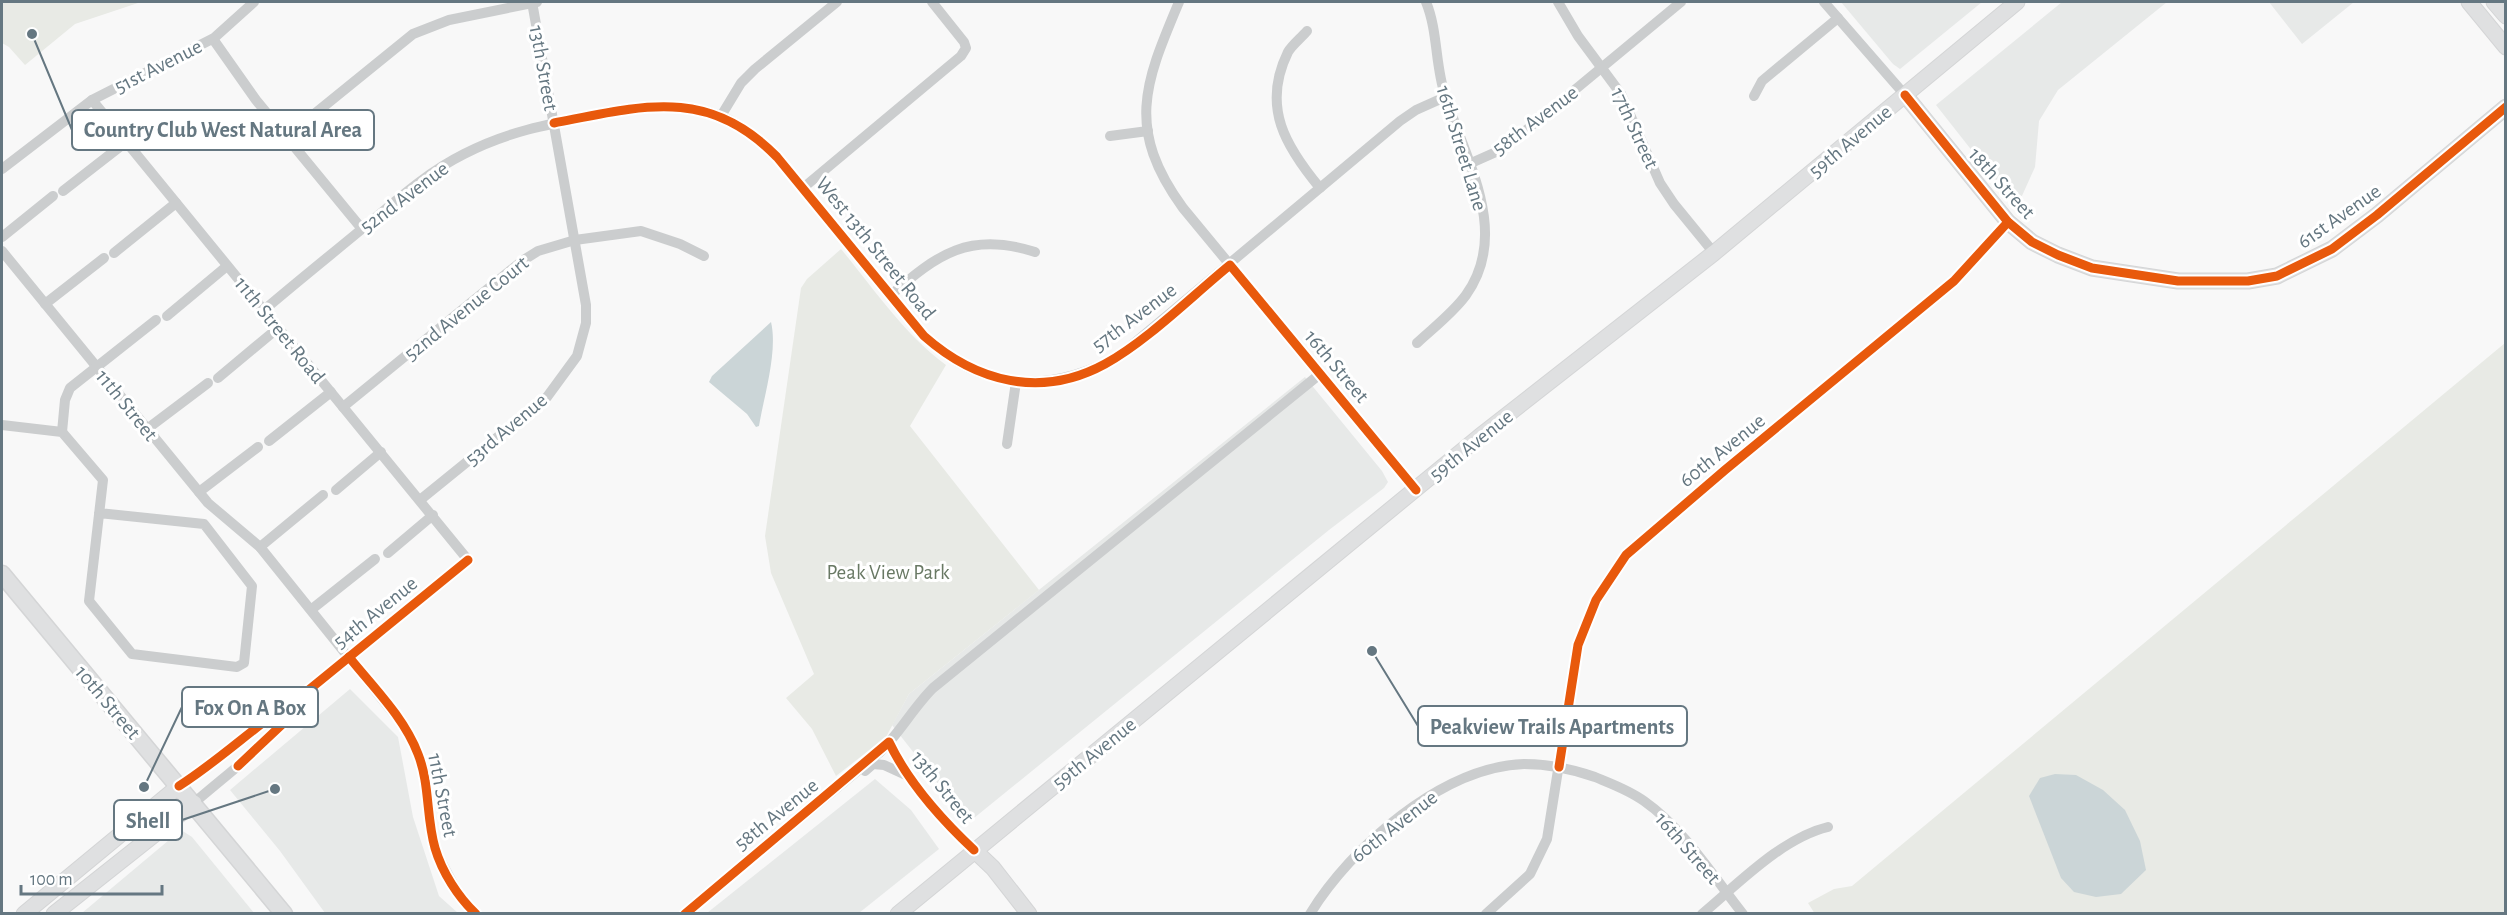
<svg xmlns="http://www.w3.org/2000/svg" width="2507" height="915" viewBox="0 0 2507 915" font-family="'Alegreya Sans',sans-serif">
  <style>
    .built { fill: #e7e9e8 }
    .green { fill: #e8eae5 }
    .water { fill: #cbd5d7 }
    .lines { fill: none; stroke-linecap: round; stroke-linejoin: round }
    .secondary-casing { stroke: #d4d5d6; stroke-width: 17 }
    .primary-casing { stroke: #d4d5d6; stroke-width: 19 }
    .street { stroke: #cbcdce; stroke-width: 10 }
    .secondary { stroke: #dfe0e1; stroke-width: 15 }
    .primary { stroke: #dfe0e1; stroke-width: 16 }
    .cycleway-casing { stroke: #fff; stroke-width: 13 }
    .cycleway { stroke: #e8590c; stroke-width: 9 }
    .labels { text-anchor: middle; stroke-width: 6; stroke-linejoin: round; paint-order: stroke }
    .street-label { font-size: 21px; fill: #657781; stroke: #fff }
    .park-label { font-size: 21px; fill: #697964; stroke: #fff }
    .leader { fill: none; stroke: #657781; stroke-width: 2 }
    .callout-dot { fill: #657781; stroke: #fff; stroke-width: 2 }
    .callout { fill: #fff; stroke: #657781; stroke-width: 2 }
    .callout-label { font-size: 22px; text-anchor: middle; font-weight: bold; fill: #657781 }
  </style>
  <rect width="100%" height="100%" fill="#f8f8f8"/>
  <g class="built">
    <path d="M1841,2H1982L1900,69L1893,64Z"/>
    <path d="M2062,2H2167L2058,90L2039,121L2035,167L2021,198L2010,199L1936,105Z"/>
    <path d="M2269,2H2354L2302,44Z"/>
    <path d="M1305,377L1382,471L1388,482L1384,488L1329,530L974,818H965L892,725L909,694Z"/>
    <path d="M350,689L398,737L413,817L439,896L458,913H325L280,851L230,790Z"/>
    <path d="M875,779L911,810L939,849L859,913H707Z"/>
    <path d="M181,830L192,837L254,913H82Z"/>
  </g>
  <g class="green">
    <path d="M2,2H141L75,24L25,65L9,47L2,43Z"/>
    <path d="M841,249C874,289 904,334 946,365L910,426L1039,590L909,694L886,737L836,776L812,729L786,698L814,674L771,573L765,536L801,288L807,279Z"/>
    <path d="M2505,343V913L1815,914L1808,903L1834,889L1852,886Z"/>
  </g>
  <g class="water">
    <path d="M771,322C778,351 764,396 759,426L756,427L747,414L709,382L712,376Z"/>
    <path d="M2055,774L2076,775L2103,790L2125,810L2140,841L2146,870L2121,894L2096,897L2074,892L2061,878L2029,796L2040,778Z"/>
  </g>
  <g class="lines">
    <g class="secondary-casing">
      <g id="secondary">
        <path d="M2469,2L2506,47"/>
        <path d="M2494,2L2506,16"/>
        <path d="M1905,95L2008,222L2032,242L2058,255L2092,268L2178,281H2248L2277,276L2332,249L2377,215L2506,107"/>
        <path d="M974,850L993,868L1029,914"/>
        <path d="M24,914L179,786"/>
        <path d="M54,914L194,803"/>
        <path d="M898,914L1479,437L1714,253L2017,2"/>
      </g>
    </g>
    <g class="primary-casing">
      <path id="primary" d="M2,574L284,914"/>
    </g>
    <g class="street">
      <path d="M1179,2C1145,83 1125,128 1183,208L1416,490"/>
      <path d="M1558,2L1578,36L1621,94L1660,183L1674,204L1714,253"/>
      <path d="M1824,2L1905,95"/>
      <path d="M1307,31C1301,38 1292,45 1288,52C1261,107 1286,147 1320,188"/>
      <path d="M213,39L256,100L362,229"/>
      <path d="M1754,96L1762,81L1838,18"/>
      <path d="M92,100L468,560L305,693C261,720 223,758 179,786"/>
      <path d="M721,116L741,83L755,69L837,2"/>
      <path d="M1110,136L1148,131"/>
      <path d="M286,137L413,34L449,20L537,2"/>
      <path d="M1469,164L1496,152L1519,136L1681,2"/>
      <path d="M2,169L92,100L214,38L254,2"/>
      <path d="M803,188L961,56L966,48L964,42L932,2"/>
      <path d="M63,191L126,142"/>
      <path d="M2,237L53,196"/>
      <path d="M2,251L208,503L260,547L399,720L418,752L425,775L434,848L459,895L476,914"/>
      <path d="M114,253L176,203"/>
      <path d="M890,296C937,254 970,231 1035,252"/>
      <path d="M45,304L104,258"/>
      <path d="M264,310C298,281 333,253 368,224C399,198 428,172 464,154C506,132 548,124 593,116C636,109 679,99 721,116C759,132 784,165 809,195C832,224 855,252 878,280C893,299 908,319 925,336C981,393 1054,393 1120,355L1400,121L1416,110L1445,97"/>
      <path d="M167,316L227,266"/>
      <path d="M1417,343C1433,328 1453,313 1466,295C1511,232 1465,159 1445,95C1435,65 1438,31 1426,2"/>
      <path d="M218,378L278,328"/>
      <path d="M343,407L522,261L538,251L575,240L641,231L680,244L704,256"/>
      <path d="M2,425L62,432L103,480L89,601L132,654L237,667L244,663L252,586L204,524L99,513"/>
      <path d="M147,429L208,383"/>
      <path d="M62,432L65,400L70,388L156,320"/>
      <path d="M269,441L331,392"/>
      <path d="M1007,444L1016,382"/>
      <path d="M336,490L381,452"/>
      <path d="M199,492L258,447"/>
      <path d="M420,500L547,397L577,356L586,323V305L532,2"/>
      <path d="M260,547L323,495"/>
      <path d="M388,553L433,515"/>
      <path d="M312,609L375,559"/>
      <path d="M889,742C908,782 942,820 974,850"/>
      <path d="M865,771L873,764L884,765L908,776"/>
      <path d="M194,803C232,770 276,739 304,696"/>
      <path d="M685,914L879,753C899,734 913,708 933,688L1320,374"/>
      <path d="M1310,914C1351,847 1442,767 1524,764C1549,764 1572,769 1595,777C1612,784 1629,790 1644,801C1684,829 1713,876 1743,914"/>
      <path d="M1486,914L1530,874L1547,839L1578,645L1596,600L1626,555L1725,470L1954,281L2008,222"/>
      <path d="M1702,914C1738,884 1782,838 1828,827"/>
    </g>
    <use href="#secondary" class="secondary"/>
    <use href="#primary" class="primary"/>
    <g class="cycleway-casing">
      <g id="cycleway">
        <path d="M1905,95L2008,222L2032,242L2058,255L2092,268L2178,281H2248L2277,276L2332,249L2377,215L2506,107"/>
        <path d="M554,123C642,106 708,86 777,157L924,336C976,382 1041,399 1105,364C1147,341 1192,296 1230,265L1416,490"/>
        <path d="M349,657C373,687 404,717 418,754C430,784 426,817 435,848C442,872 458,897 476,914"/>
        <path d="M238,766L291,716L304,696"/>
        <path d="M1559,767L1578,645L1596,600L1626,555L1725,470L1954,281L2008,222"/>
        <path d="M179,786C223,758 261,720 305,693L468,560"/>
        <path d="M685,914L889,742C908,782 942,820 974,850"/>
      </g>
    </g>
    <use href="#cycleway" class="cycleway"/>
  </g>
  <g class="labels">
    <g class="street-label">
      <text transform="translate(158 66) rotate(-27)" y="7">51st Avenue</text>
      <text transform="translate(544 68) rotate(80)" y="7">13th Street</text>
      <text transform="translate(1535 120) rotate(-37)" y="7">58th Avenue</text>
      <text transform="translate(1635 128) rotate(65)" y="7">17th Street</text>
      <text transform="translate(1850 141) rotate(-40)" y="7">59th Avenue</text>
      <text transform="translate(1462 148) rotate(73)" y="7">16th Street Lane</text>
      <text transform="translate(2002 183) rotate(48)" y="7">18th Street</text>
      <text transform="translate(404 197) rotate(-37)" y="7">52nd Avenue</text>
      <text transform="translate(2339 216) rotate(-35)" y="7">61st Avenue</text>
      <text transform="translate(876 248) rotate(51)" y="7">West 13th Street Road</text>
      <text transform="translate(466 308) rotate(-39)" y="7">52nd Avenue Court</text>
      <text transform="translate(1134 317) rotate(-37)" y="7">57th Avenue</text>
      <text transform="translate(280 330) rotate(51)" y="7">11th Street Road</text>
      <text transform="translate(1337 366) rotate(50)" y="7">16th Street</text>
      <text transform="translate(127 405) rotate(51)" y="7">11th Street</text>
      <text transform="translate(506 429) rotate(-40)" y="7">53rd Avenue</text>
      <text transform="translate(1471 445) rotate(-39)" y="7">59th Avenue</text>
      <text transform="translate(1722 450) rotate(-39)" y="7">60th Avenue</text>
      <text transform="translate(375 612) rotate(-39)" y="7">54th Avenue</text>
      <text transform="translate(108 702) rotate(50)" y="7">10th Street</text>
      <text transform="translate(1094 753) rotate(-39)" y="7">59th Avenue</text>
      <text transform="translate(943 787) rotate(51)" y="7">13th Street</text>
      <text transform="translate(443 795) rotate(79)" y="7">11th Street</text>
      <text transform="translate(776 814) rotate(-39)" y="7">58th Avenue</text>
      <text transform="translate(1394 826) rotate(-38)" y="7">60th Avenue</text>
      <text transform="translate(1688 848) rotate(49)" y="7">16th Street</text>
    </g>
    <g class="park-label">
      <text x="888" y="579">Peak View Park</text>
    </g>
  </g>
  <path class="leader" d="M32 34L72 130M144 787L182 707M1372 651L1418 726M275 789L182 820"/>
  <g class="callout-dot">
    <circle cx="32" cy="34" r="6"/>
    <circle cx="144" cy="787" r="6"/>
    <circle cx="1372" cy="651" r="6"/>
    <circle cx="275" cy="789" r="6"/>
  </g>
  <g class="callout">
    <rect x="72" y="110" width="302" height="40" rx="6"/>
    <rect x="182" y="687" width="136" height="40" rx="6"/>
    <rect x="1418" y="706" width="269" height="40" rx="6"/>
    <rect x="114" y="800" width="68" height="40" rx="6"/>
  </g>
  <g class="callout-label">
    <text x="223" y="137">Country Club West Natural Area</text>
    <text x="250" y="715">Fox On A Box</text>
    <text x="1552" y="734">Peakview Trails Apartments</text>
    <text x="148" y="828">Shell</text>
  </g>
  <rect width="2507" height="915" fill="none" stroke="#657781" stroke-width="6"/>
  <path d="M21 885v9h141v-9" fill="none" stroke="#657781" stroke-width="3"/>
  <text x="30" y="885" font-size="18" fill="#657781" stroke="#ffffff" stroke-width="4.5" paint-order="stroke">100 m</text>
</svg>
